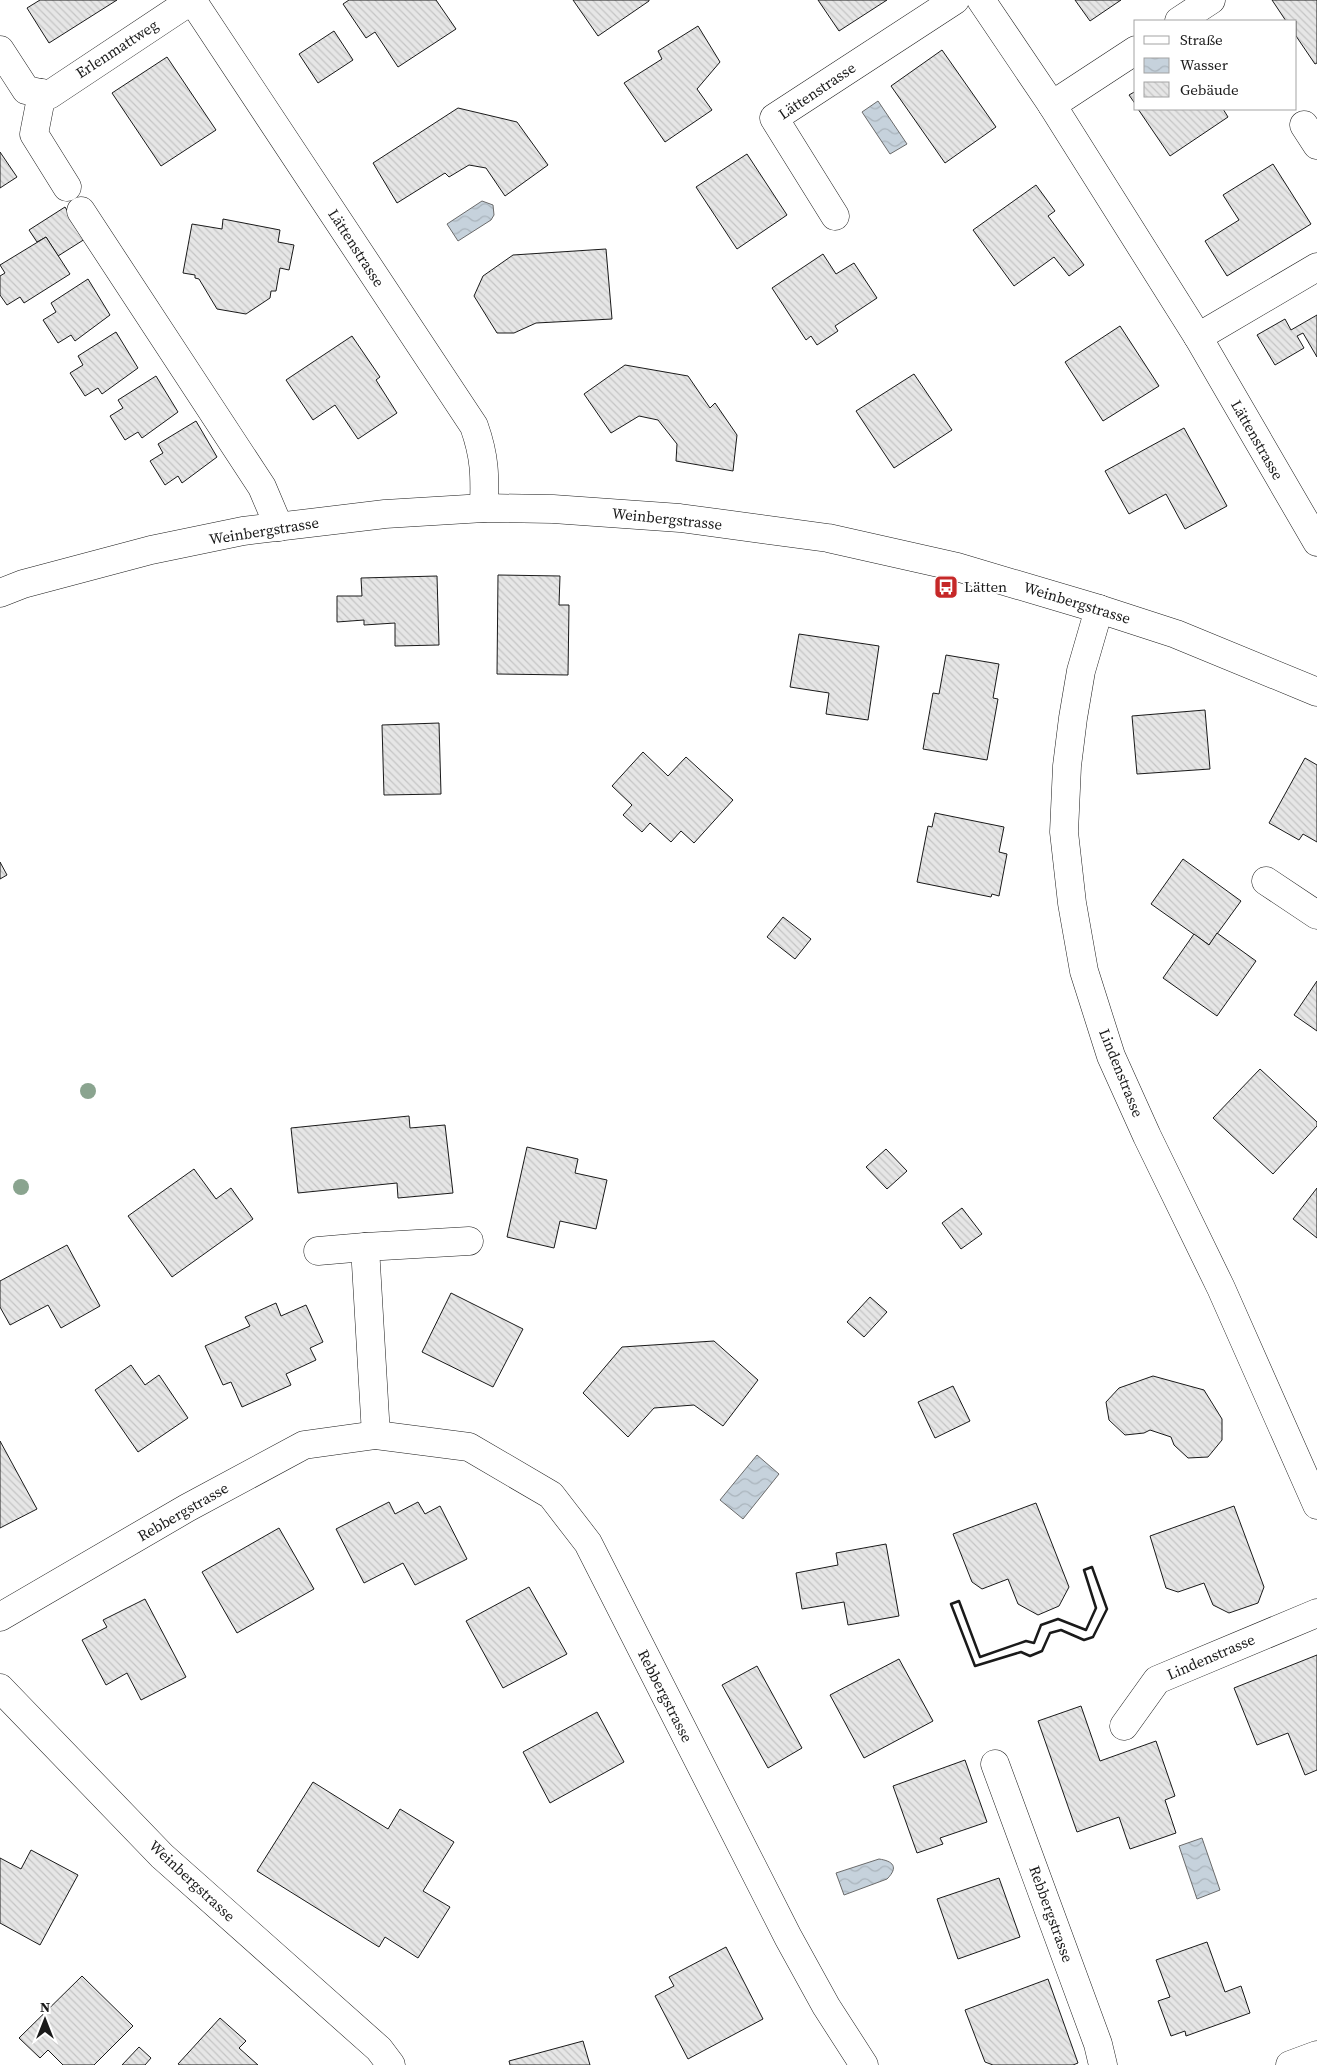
<svg xmlns="http://www.w3.org/2000/svg" width="1317" height="2065" viewBox="0 0 1317 2065" font-family="'Source Serif 4',serif">
  <style>
    .water { fill: url(#water-waves); stroke: #6a6a6a }
    .building { fill: url(#building-back-hatch); stroke: #1a1a1a }
    .lines { fill: none; stroke-linecap: round; stroke-linejoin: round }
    .minor-casing { stroke: #1a1a1a; stroke-width: 29 }
    .minor { stroke: #fff; stroke-width: 28 }
    .wall { stroke: #1a1a1a; stroke-width: 2.5 }
    .tree { fill: #8aa48f }
    .labels { text-anchor: middle; stroke-width: 4; stroke-linejoin: round; paint-order: stroke }
    .street-label { font-size: 15px; fill: #1a1a1a; stroke: #fff }
    .poi-label { font-size: 15px; fill: #1a1a1a; stroke: #fff; text-anchor: start }
  </style>
  <defs>
    <pattern id="water-waves" width="16" height="10" patternUnits="userSpaceOnUse" patternTransform="scale(1.25)"><rect width="16" height="10" fill="#c6d2dc"/><path d="M0 5q4-4 8 0t8 0" fill="none" stroke="#aab4bc"/></pattern>
    <pattern id="building-back-hatch" width="6" height="6" patternUnits="userSpaceOnUse" patternTransform="scale(1.25)"><rect width="6" height="6" fill="#e6e6e6"/><path d="M-1 5l2 2M0 0l6 6M5-1l2 2" fill="none" stroke="#c5c5c5"/></pattern>
  </defs>
  <rect width="100%" height="100%" fill="#fff"/>
  <g class="water">
    <path d="M878,101L907,144L890,154L862,112Z"/>
    <path d="M482,201L493,205L494,215L491,220L458,241L447,224Z"/>
    <path d="M757,1455L779,1474L743,1519L720,1500Z"/>
    <path d="M1202,1838L1220,1890L1197,1899L1179,1846Z"/>
    <path d="M879,1859C893,1861 899,1867 887,1879L844,1895L836,1873Z"/>
  </g>
  <g class="building">
    <path d="M40,0H117L49,43L27,8Z"/>
    <path d="M349,0H436L456,29L398,67L375,32L366,38L343,4Z"/>
    <path d="M573,0H649V1L598,36Z"/>
    <path d="M818,0H887L839,31Z"/>
    <path d="M1075,0H1121L1090,21Z"/>
    <path d="M1272,0H1317V63L1315,64L1296,36V21H1286Z"/>
    <path d="M698,26L720,62L697,89L712,110L665,142L624,83L662,59L658,51Z"/>
    <path d="M334,31L353,60L318,83L299,54Z"/>
    <path d="M942,50L996,127L945,163L891,86Z"/>
    <path d="M167,57L216,130L161,166L112,93Z"/>
    <path d="M1136,91V105L1129,95Z"/>
    <path d="M458,108L517,122L548,165L505,196L486,168L469,165L449,177L445,173L397,203L373,163Z"/>
    <path d="M1138,109H1223L1228,117L1170,156Z"/>
    <path d="M0,152L17,177L0,188Z"/>
    <path d="M747,154L787,215L737,249L696,187Z"/>
    <path d="M1273,164L1311,224L1227,276L1205,241L1239,220L1223,195Z"/>
    <path d="M1036,185L1055,211L1048,216L1084,265L1069,276L1054,257L1014,286L973,230Z"/>
    <path d="M65,207L85,239L58,256L46,237L37,242L29,230Z"/>
    <path d="M223,219L280,230L278,242L294,245L289,270L280,268L276,291H271L270,298L246,314L217,309L199,279L195,278V275L183,273L192,224L222,229Z"/>
    <path d="M46,237L70,274L24,303L20,297L7,305L0,295V276L5,273L0,265Z"/>
    <path d="M606,249L612,319L536,323L514,333H497L474,296L483,276L513,255Z"/>
    <path d="M823,254L836,274L854,263L877,298L835,326L838,331L817,345L811,336L806,340L772,288Z"/>
    <path d="M88,279L110,315L75,341L71,335L58,343L43,320L56,312L51,303Z"/>
    <path d="M1317,315V357L1303,333L1297,336L1304,348L1275,365L1257,335L1285,319L1291,330Z"/>
    <path d="M1120,326L1159,386L1103,421L1065,362Z"/>
    <path d="M116,332L138,368L102,394L98,388L85,396L70,373L83,365L78,356Z"/>
    <path d="M352,336L380,377L376,380L397,413L358,439L335,405L313,420L286,380Z"/>
    <path d="M625,365L688,376L710,408L715,403L737,435L733,471L676,461L677,444L658,420L639,416L611,433L584,394Z"/>
    <path d="M914,374L952,430L894,468L856,411Z"/>
    <path d="M156,376L178,412L142,438L138,432L125,440L110,416L123,408L118,400Z"/>
    <path d="M196,421L217,457L182,483L178,476L165,485L150,461L163,453L158,444Z"/>
    <path d="M1184,428L1227,506L1185,529L1166,494L1129,514L1105,471Z"/>
    <path d="M498,575L560,576L559,605H569L568,675L497,674Z"/>
    <path d="M437,576L439,645L395,646V623L364,625V620L337,622V596H362L361,578Z"/>
    <path d="M799,634L879,646L868,720L826,714L829,693L790,687Z"/>
    <path d="M946,655L999,664L993,698L998,699L987,760L923,749L933,693L939,694Z"/>
    <path d="M1205,710L1210,769L1137,774L1132,716Z"/>
    <path d="M439,723L441,794L384,795L382,725Z"/>
    <path d="M643,752L668,776L686,757L733,800L694,843L681,831L671,842L650,823L642,832L623,815L632,805L612,786Z"/>
    <path d="M1305,758L1317,765V842L1303,834L1299,840L1269,823Z"/>
    <path d="M935,813L1004,827L999,852L1007,854L999,896L992,894L991,897L917,882L928,826L932,827Z"/>
    <path d="M1183,859L1241,901L1209,945L1151,904Z"/>
    <path d="M0,862L7,875L0,879Z"/>
    <path d="M783,917L811,939L795,959L767,937Z"/>
    <path d="M1217,933L1256,961L1217,1016L1163,978L1194,934L1209,945Z"/>
    <path d="M1317,981V1031L1294,1015Z"/>
    <path d="M1260,1069L1317,1122V1126L1273,1174L1213,1118Z"/>
    <path d="M409,1116L410,1128L445,1125L453,1193L398,1198L397,1183L298,1193L291,1128Z"/>
    <path d="M527,1147L578,1159L575,1173L607,1180L596,1229L560,1221L554,1248L507,1237Z"/>
    <path d="M886,1149L907,1171L887,1189L866,1167Z"/>
    <path d="M194,1169L216,1199L231,1188L253,1219L172,1277L128,1216Z"/>
    <path d="M1317,1188V1238L1293,1219Z"/>
    <path d="M962,1208L982,1234L961,1249L942,1223Z"/>
    <path d="M67,1245L100,1306L61,1328L48,1305L10,1325L0,1307V1281Z"/>
    <path d="M451,1293L523,1329L493,1387L422,1352Z"/>
    <path d="M870,1297L887,1312L864,1337L847,1322Z"/>
    <path d="M276,1303L281,1316L306,1305L323,1342L310,1348L316,1360L286,1374L291,1385L242,1407L231,1382L223,1385L205,1346L250,1326L245,1317Z"/>
    <path d="M714,1341L758,1380L723,1426L694,1405L654,1408L628,1437L583,1393L622,1347Z"/>
    <path d="M131,1365L145,1385L159,1375L188,1418L138,1452L95,1390Z"/>
    <path d="M1153,1376L1204,1390L1222,1419V1440L1208,1457L1188,1458L1174,1445L1171,1437L1150,1430L1144,1433L1125,1435L1109,1420L1106,1402L1119,1388Z"/>
    <path d="M953,1386L970,1421L935,1438L918,1402Z"/>
    <path d="M0,1441L37,1509L0,1528Z"/>
    <path d="M389,1502L395,1514L418,1502L425,1514L440,1506L467,1559L415,1585L403,1563L364,1583L336,1529Z"/>
    <path d="M1036,1503L1069,1587L1059,1606L1038,1615L1018,1604L1008,1579L982,1589L972,1582L953,1534Z"/>
    <path d="M1234,1506L1264,1587L1258,1603L1229,1613L1213,1605L1204,1583L1178,1592L1166,1588L1150,1536Z"/>
    <path d="M279,1528L314,1589L237,1633L202,1572Z"/>
    <path d="M886,1544L899,1616L848,1625L844,1602L802,1609L796,1573L838,1565L836,1553Z"/>
    <path d="M529,1587L567,1654L503,1688L466,1621Z"/>
    <path d="M145,1599L186,1677L141,1700L127,1673L106,1685L82,1640L107,1627L103,1620Z"/>
    <path d="M1317,1655V1770L1305,1775L1288,1733L1257,1745L1234,1688Z"/>
    <path d="M899,1659L933,1721L864,1758L830,1695Z"/>
    <path d="M757,1666L802,1748L768,1768L722,1685Z"/>
    <path d="M1081,1706L1100,1761L1156,1741L1175,1796L1165,1800L1176,1833L1130,1849L1119,1817L1077,1832L1038,1721Z"/>
    <path d="M597,1712L624,1762L550,1803L523,1752Z"/>
    <path d="M965,1760L987,1822L940,1838L943,1844L917,1853L893,1786Z"/>
    <path d="M313,1782L388,1829L400,1809L454,1842L423,1891L450,1907L418,1958L385,1937L379,1947L257,1871Z"/>
    <path d="M31,1850L78,1875L40,1945L0,1923V1858L21,1869Z"/>
    <path d="M999,1878L1020,1937L958,1959L937,1899Z"/>
    <path d="M1207,1942L1225,1992L1241,1986L1250,2013L1186,2036L1185,2031L1171,2036L1158,2001L1170,1997L1156,1960Z"/>
    <path d="M726,1947L763,2019L688,2059L655,1996L674,1986L669,1977Z"/>
    <path d="M82,1976L133,2026L94,2065H63L48,2050L40,2058L19,2038Z"/>
    <path d="M1048,1979L1078,2063L1073,2065H993L985,2062L965,2010Z"/>
    <path d="M220,2018L246,2041L239,2048L258,2065H180L178,2064Z"/>
    <path d="M583,2041L590,2065H510L509,2061Z"/>
    <path d="M139,2047L151,2058L145,2065H122Z"/>
  </g>
  <g class="lines">
    <g class="minor-casing">
      <g id="minor">
        <path d="M192,0L474,426C485,457 485,476 484,508"/>
        <path d="M981,0L1052,105L1198,337L1317,542"/>
        <path d="M1179,21L1211,0"/>
        <path d="M0,50L26,90L49,95L192,0"/>
        <path d="M42,93L34,134L67,187"/>
        <path d="M1052,105L1136,50"/>
        <path d="M1304,125L1317,145"/>
        <path d="M81,211L262,487L279,527"/>
        <path d="M835,216L774,118L955,0"/>
        <path d="M1198,337L1317,267"/>
        <path d="M0,593L23,584L151,550L243,531L385,514L484,508L553,509L680,518L828,538L957,567L1099,609L1176,634L1317,692"/>
        <path d="M1099,609L1081,671L1073,718L1067,766L1064,832L1072,903L1084,971L1111,1056L1147,1136L1221,1288L1317,1505"/>
        <path d="M1266,881L1317,915"/>
        <path d="M318,1251L365,1247"/>
        <path d="M376,1435L365,1247L469,1241"/>
        <path d="M0,1617L187,1508L304,1445L376,1435L469,1447L551,1495L588,1543L788,1937L826,2006L864,2065"/>
        <path d="M0,1688L162,1856L379,2049L391,2065"/>
        <path d="M1124,1726L1157,1680L1317,1613"/>
        <path d="M995,1764L1098,2044L1103,2065"/>
        <path d="M1290,2065L1317,2055"/>
      </g>
    </g>
    <use href="#minor" class="minor"/>
    <path class="wall" d="M1092,1567L1107,1609L1093,1637L1084,1640L1061,1630L1050,1633L1042,1651L1030,1656L1021,1652L975,1666L951,1604L959,1601L980,1657L1026,1641L1034,1643L1041,1625L1058,1619L1086,1630L1096,1608L1084,1570Z"/>
  </g>
  <g class="tree">
    <circle cx="88" cy="1091" r="8"/>
    <circle cx="21" cy="1187" r="8"/>
  </g>
  <defs>
    <g id="bus-square" transform="scale(1.25)"><rect x="-9" y="-9" width="18" height="18" rx="4" fill="#c62828" stroke="#fff"/><path d="M-5-6H5V4H4V6H2V4H-2V6H-4V4H-5ZM-3.5-4V0h7V-4ZM-3.5 1.2v1.5H-2V1.2ZM2 1.2v1.5H3.5V1.2Z" fill="#fff"/></g>
  </defs>
  <g fill-rule="evenodd">
    <use href="#bus-square" x="946" y="587"/>
  </g>
  <g class="labels">
    <g class="street-label">
      <text transform="translate(117 49) rotate(-33)" y="5">Erlenmattweg</text>
      <text transform="translate(817 91) rotate(-34)" y="5">Lättenstrasse</text>
      <text transform="translate(356 248) rotate(57)" y="5">Lättenstrasse</text>
      <text transform="translate(1257 440) rotate(60)" y="5">Lättenstrasse</text>
      <text transform="translate(667 519) rotate(6)" y="5">Weinbergstrasse</text>
      <text transform="translate(264 531) rotate(-9)" y="5">Weinbergstrasse</text>
      <text transform="translate(1077 603) rotate(17)" y="5">Weinbergstrasse</text>
      <text transform="translate(1121 1073) rotate(68)" y="5">Lindenstrasse</text>
      <text transform="translate(183 1512) rotate(-30)" y="5">Rebbergstrasse</text>
      <text transform="translate(1211 1657) rotate(-23)" y="5">Lindenstrasse</text>
      <text transform="translate(665 1696) rotate(63)" y="5">Rebbergstrasse</text>
      <text transform="translate(192 1881) rotate(43)" y="5">Weinbergstrasse</text>
      <text transform="translate(1051 1914) rotate(70)" y="5">Rebbergstrasse</text>
    </g>
    <g class="poi-label">
      <text x="964" y="592">Lätten</text>
    </g>
  </g>
  <rect x="1134" y="20" width="162" height="90" fill="#ffffff" stroke="#a3a3a3"/>
  <rect x="1144" y="36" width="25" height="8" fill="#ffffff" stroke="#a3a3a3"/>
  <text x="1180" y="45" font-size="15" fill="#1a1a1a">Straße</text>
  <rect x="1144" y="58" width="25" height="15" fill="url(#water-waves)" stroke="#a3a3a3"/>
  <text x="1180" y="70" font-size="15" fill="#1a1a1a">Wasser</text>
  <rect x="1144" y="82" width="25" height="15" fill="url(#building-back-hatch)" stroke="#a3a3a3"/>
  <text x="1180" y="95" font-size="15" fill="#1a1a1a">Gebäude</text>
  <g transform="translate(45 2020)" stroke="#ffffff" stroke-width="4" paint-order="stroke">
  <path d="M0-4L9 19L0 12L-9 19Z" fill="#1a1a1a"/>
  <text y="-8" font-size="14" font-weight="bold" text-anchor="middle" fill="#1a1a1a">N</text>
  </g>
</svg>
